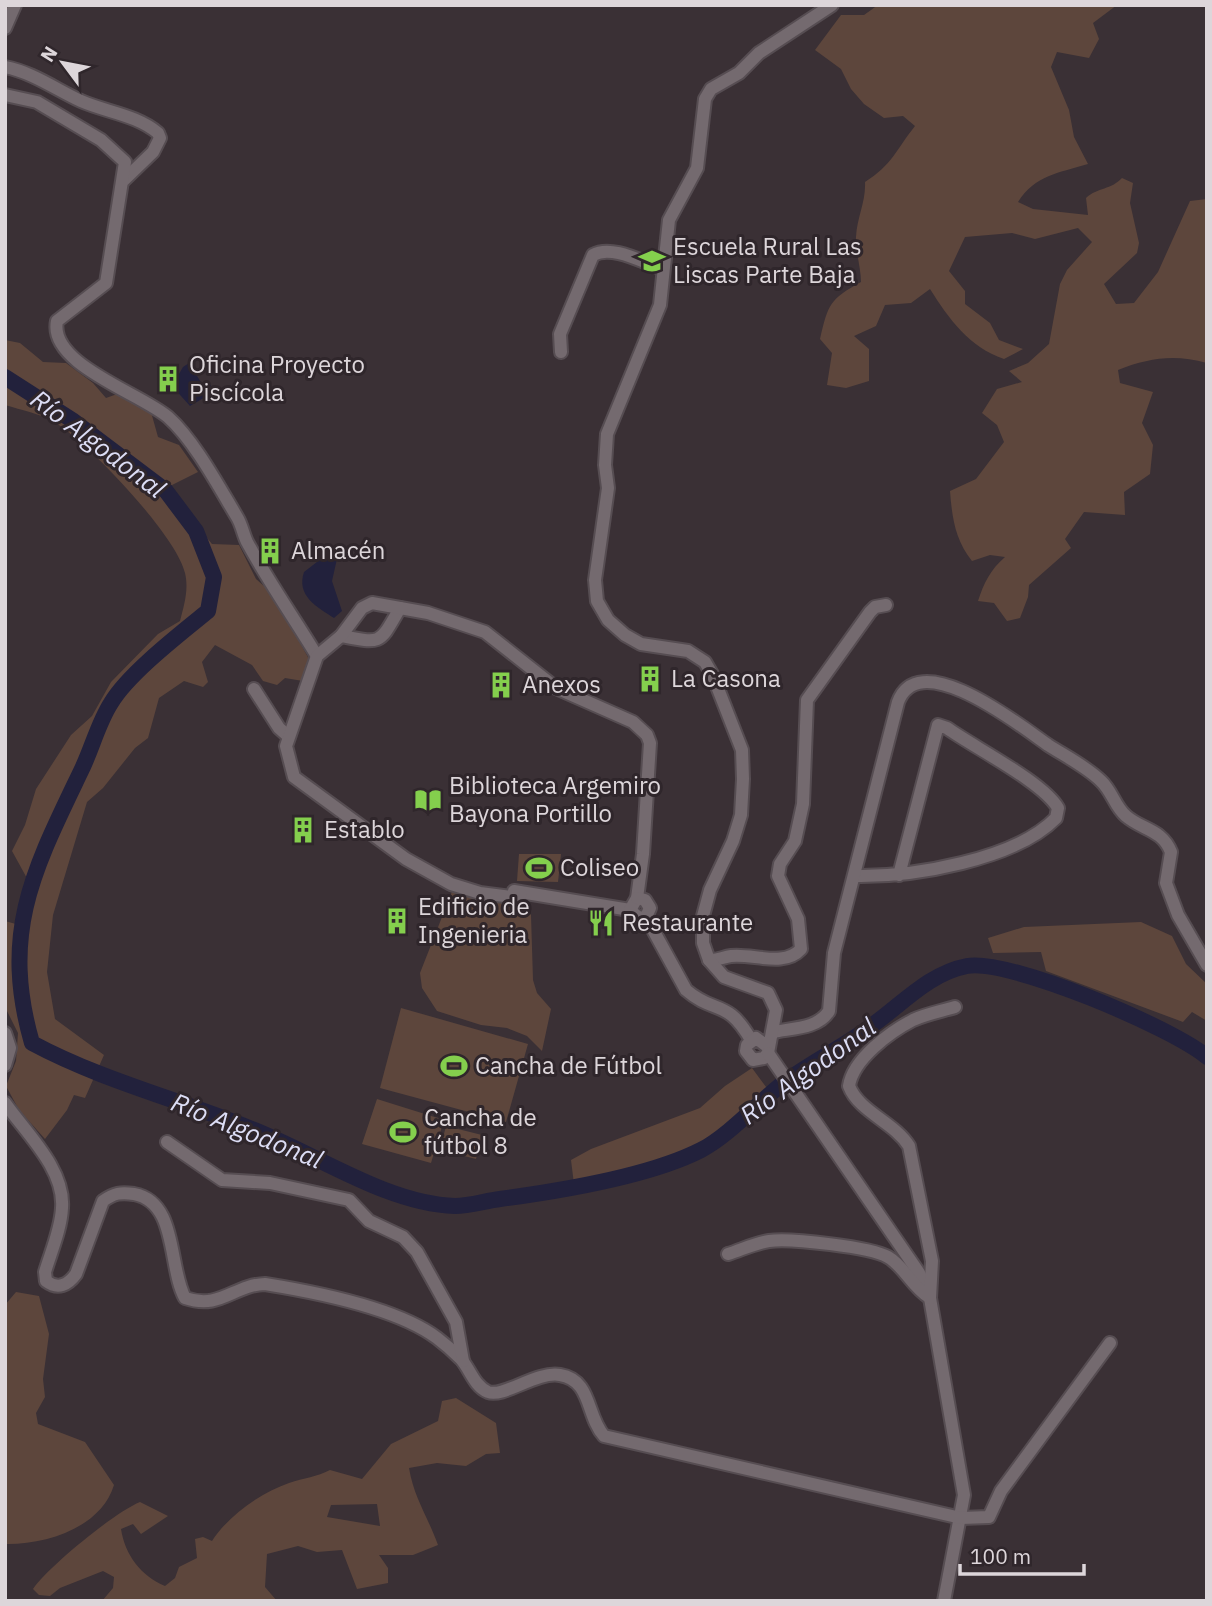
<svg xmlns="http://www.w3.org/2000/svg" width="1212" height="1606" viewBox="0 0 1212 1606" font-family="'IBM Plex Sans',sans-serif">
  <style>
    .green { fill: #5d463c; fill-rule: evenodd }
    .water { fill: #22213c }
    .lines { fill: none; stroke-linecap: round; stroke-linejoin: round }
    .river { stroke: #22213c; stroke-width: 16 }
    .minor-casing { stroke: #564d52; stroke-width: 16 }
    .minor { stroke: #746a6f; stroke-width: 12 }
    .labels { text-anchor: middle; stroke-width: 6; stroke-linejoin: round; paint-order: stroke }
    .poi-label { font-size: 24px; fill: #ddd6da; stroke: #2f262b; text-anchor: start }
    .water-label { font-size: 26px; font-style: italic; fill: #dcddf5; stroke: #2f262b }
  </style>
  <rect width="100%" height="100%" fill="#3a3035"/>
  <g class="green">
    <path d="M878,5H1117L1093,23L1099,39L1089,58L1057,52L1051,67L1069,110L1074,137L1088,164C1059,173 1035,175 1018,202L1033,209L1088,215L1086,198C1098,187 1111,190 1122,178L1133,183L1130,203L1139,243L1137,253L1104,284L1116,304L1134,303L1158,272L1190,201L1207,199V363C1174,354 1149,358 1118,370L1120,383L1153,392L1142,423L1153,445L1150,474L1124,492L1125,515L1084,512L1065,539L1071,548L1029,585L1028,597L1020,618L1007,621L994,603L978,601C984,583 990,570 1005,557L990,555L972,561C955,540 952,517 950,491L976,479L1004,442L997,425L982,413L997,389L1022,382L1009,371L1028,363L1049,344L1060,284L1067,270L1092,242L1078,228L1035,239L1012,233L965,237L949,271L965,291V304L990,323L999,340L1023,349L1004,359C969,347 949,319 930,289L911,303L885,305L876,326L854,336L869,349V381L846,388L827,385L832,353L820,339C828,304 830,299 861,282C861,268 855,249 856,237C857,217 866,202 865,182C892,165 896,150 915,126L903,116L884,118L864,104L851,89L841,69L815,50L841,15H864Z"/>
    <path d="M5,340L20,343L43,362L66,363L93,383L106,398L120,393L151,412L158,437L179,445L198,472L166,488L212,544L239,545L256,579L273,594L309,659L303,681L285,678L277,685L263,681L252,665L215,645L202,662L208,682L203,687L184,681L159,698L148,738L135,748L103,788L87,802L53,915L47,972L55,1019L104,1055L85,1098L74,1095L67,1110L45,1139L19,1110L6,1086L16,1061L18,1033L5,1007V921L23,926L34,891L12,851L25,825L36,789L71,735L92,716L111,682L158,634L180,621C184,605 189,590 185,573C176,535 90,445 56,423C42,414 21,410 5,405Z"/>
    <path d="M519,854H561L558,882L517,881Z"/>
    <path d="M453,889L521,902L531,915L533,980L537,993L551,1009L542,1051L527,1036L507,1028L481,1025L437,1011L422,988L420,973Z"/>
    <path d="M1141,922L1172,936L1186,964L1207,984V1021L1192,1012L1183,1022L1046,971L1041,952L993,953L988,938L1024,927Z"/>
    <path d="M401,1008L528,1044L506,1122L380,1088Z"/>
    <path d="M752,1068L769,1091L702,1148L647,1167L574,1184L571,1160L591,1149L700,1108L725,1086Z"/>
    <path d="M377,1099L444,1120L431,1163L362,1144Z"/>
    <path d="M446,1126L482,1135L476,1159L440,1150Z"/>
    <path d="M16,1292L39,1296L49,1334L43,1379L45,1397L36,1413L38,1424L85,1442L114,1485C101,1528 45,1545 5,1544V1305Z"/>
    <path d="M456,1398L496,1423L500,1453L486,1454L466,1466L437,1463L409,1468C414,1498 428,1517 438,1545L413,1555H379L388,1568V1583L357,1589L342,1550L317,1552L298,1546L267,1554L265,1587L277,1601H102L113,1588L114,1577L103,1571L60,1588L50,1596L39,1595L33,1589C48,1567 115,1512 140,1502L168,1516L141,1534L133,1524L121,1529C125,1555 141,1576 165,1586L175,1578L179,1567L197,1558L195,1539L203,1537L212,1541C229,1515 260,1493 289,1483C304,1478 317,1477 330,1470L362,1479L391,1444L438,1421L442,1401ZM377,1504L380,1526L327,1517L331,1505Z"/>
  </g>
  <g class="water">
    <path d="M189,363L202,384L211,385L207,396L190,406L172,386L183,367Z"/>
    <path d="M335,548L339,550L332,581L342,611L334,618C317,607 296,596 304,572Z"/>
  </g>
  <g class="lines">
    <path class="river" d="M5,377L72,420L166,491L196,531L214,577L208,611C181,633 128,674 111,703C98,723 92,749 81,771C34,869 0,932 32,1043C101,1080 177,1099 249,1128C313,1152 386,1204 455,1206C469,1206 485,1201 500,1199C560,1191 648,1177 701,1150C728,1136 757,1104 782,1084C811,1062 845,1046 874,1024C903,1003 930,973 967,966C1009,958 1173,1028 1207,1057"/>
    <g class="minor-casing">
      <g id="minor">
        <path d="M5,28L15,5"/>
        <path d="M5,67C32,72 57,90 81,101C106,112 137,115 158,133L160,138L153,152L124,180"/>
        <path d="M5,95L37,102L101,140L125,162L106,283L57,321C48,364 140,393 168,417C194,440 219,487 237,517C242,525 243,534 247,542C268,581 294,618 317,656"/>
        <path d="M561,352L560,334L593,255C612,244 644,263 663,269"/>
        <path d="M341,636C383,644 379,644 400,608"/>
        <path d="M254,689L279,728L288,736"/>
        <path d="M855,876C912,877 1015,860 1056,818L1058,808C1043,782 975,748 947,728L938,725L899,875"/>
        <path d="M514,891L630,910L639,918L646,917"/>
        <path d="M521,894L512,897L480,893L451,884L406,859L294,777L286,746L317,656L341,636L362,608L372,603L428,613L485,632L556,688L633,722L647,735L650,743L643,854L637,898L630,910"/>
        <path d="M637,898L645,900L650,908L646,917"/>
        <path d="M646,917L686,990C715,1015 727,998 751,1040"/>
        <path d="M709,960C717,961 723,957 731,956C752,953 784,968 801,949L798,919L778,876L780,864L795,841L803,804L807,700L870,612L875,607L886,605"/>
        <path d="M773,1032C792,1028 818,1029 829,1011L834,953L898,702C919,645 1021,726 1048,745C1065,756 1087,767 1101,781C1112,791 1115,807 1126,816C1142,830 1162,829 1171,852L1166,883L1178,915L1207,965"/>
        <path d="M5,1033L10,1048L5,1065"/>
        <path d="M768,1047L756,1038L747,1045L746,1051L753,1060L764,1058L768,1053L776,1010L768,993L724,977L709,960L703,943V916L710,890L733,841L741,815L743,779L742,750L713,676L705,662L688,651L641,644L625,635L608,620L597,601L595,580L608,488L605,465L607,434L660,305L669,220L697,168L705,99L711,89L739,73L759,53L832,5"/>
        <path d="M768,1053L919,1273L930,1298L964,1495L944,1601"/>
        <path d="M5,1103C26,1133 65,1169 62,1208C61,1229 51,1252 45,1272L46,1281C58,1290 68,1285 76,1274L103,1201C114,1193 121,1192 134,1194C178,1202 168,1267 185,1298C221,1310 233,1285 265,1284C315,1292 397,1308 437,1338C445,1344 454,1352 461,1359C470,1369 474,1386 488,1392C504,1398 536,1371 560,1375C592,1380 586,1416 604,1436L961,1518L989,1517L1001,1491L1110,1343"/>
        <path d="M167,1142L222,1180L270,1183L349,1200L369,1221L403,1237L417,1252L456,1322L463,1361"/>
        <path d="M728,1254C741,1250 755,1243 769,1241C790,1238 871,1247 888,1257C904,1266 912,1287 930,1298L932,1261L909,1146C894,1122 859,1112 849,1086C853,1059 890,1032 913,1020C926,1014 942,1011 955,1007"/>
      </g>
    </g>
    <use href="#minor" class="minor"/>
  </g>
  <defs>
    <g id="school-bare" transform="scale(2.1)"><path d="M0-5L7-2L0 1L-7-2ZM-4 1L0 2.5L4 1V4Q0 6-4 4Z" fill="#84cf4d" stroke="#2f262b" stroke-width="2.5" paint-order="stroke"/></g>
    <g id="building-bare" transform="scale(2.1)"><path d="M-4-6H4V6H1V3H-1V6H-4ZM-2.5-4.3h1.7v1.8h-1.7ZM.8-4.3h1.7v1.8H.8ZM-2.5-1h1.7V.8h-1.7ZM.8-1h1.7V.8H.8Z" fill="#84cf4d" stroke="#2f262b" stroke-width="2.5" paint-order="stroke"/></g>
    <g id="library-bare" transform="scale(2.1)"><path d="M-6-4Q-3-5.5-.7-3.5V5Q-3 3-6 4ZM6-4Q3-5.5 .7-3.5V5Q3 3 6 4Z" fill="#84cf4d" stroke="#2f262b" stroke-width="2.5" paint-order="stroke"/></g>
    <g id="stadium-bare" transform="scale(2.1)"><path d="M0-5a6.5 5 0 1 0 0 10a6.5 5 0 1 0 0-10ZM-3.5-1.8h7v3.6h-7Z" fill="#84cf4d" stroke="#2f262b" stroke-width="2.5" paint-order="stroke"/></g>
    <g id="restaurant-bare" transform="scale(2.1)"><path d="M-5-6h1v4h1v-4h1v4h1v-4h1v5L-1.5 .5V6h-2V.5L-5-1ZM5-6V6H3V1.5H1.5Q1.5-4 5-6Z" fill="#84cf4d" stroke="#2f262b" stroke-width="2.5" paint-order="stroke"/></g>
  </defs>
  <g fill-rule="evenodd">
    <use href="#school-bare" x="652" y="261"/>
    <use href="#building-bare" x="168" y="379"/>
    <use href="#building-bare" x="270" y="551"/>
    <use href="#building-bare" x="650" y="679"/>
    <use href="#building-bare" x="501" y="685"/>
    <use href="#library-bare" x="428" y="800"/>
    <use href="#building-bare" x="303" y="830"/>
    <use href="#stadium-bare" x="539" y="868"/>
    <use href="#building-bare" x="397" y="921"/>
    <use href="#restaurant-bare" x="601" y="923"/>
    <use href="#stadium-bare" x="454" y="1066"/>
    <use href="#stadium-bare" x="403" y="1132"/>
  </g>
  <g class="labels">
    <g class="poi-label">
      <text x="673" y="255">Escuela Rural Las<tspan x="673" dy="28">Liscas Parte Baja</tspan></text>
      <text x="189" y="373">Oficina Proyecto<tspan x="189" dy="28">Piscícola</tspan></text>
      <text x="291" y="559">Almacén</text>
      <text x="671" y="687">La Casona</text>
      <text x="522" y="693">Anexos</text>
      <text x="449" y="794">Biblioteca Argemiro<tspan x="449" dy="28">Bayona Portillo</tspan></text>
      <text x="324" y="838">Establo</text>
      <text x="560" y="876">Coliseo</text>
      <text x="418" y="915">Edificio de<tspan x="418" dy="28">Ingenieria</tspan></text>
      <text x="622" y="931">Restaurante</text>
      <text x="475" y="1074">Cancha de Fútbol</text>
      <text x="424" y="1126">Cancha de<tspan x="424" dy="28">fútbol 8</tspan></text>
    </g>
    <g class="water-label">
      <text transform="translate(98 444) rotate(37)" y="9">Río Algodonal</text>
      <text transform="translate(808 1071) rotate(-36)" y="9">Río Algodonal</text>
      <text transform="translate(247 1131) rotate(22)" y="9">Río Algodonal</text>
    </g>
  </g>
  <rect width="1212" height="1606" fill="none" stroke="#ddd6da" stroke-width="14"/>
  <g transform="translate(63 63) rotate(302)" stroke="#2f262b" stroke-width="5" paint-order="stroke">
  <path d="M0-5L12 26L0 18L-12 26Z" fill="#ddd6da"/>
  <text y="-10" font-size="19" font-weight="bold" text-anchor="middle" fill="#ddd6da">N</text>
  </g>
  <path d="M960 1564v10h124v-10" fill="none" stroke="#ddd6da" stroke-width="3.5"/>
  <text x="970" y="1564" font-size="21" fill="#ddd6da" stroke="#2f262b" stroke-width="5" paint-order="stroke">100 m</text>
</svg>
